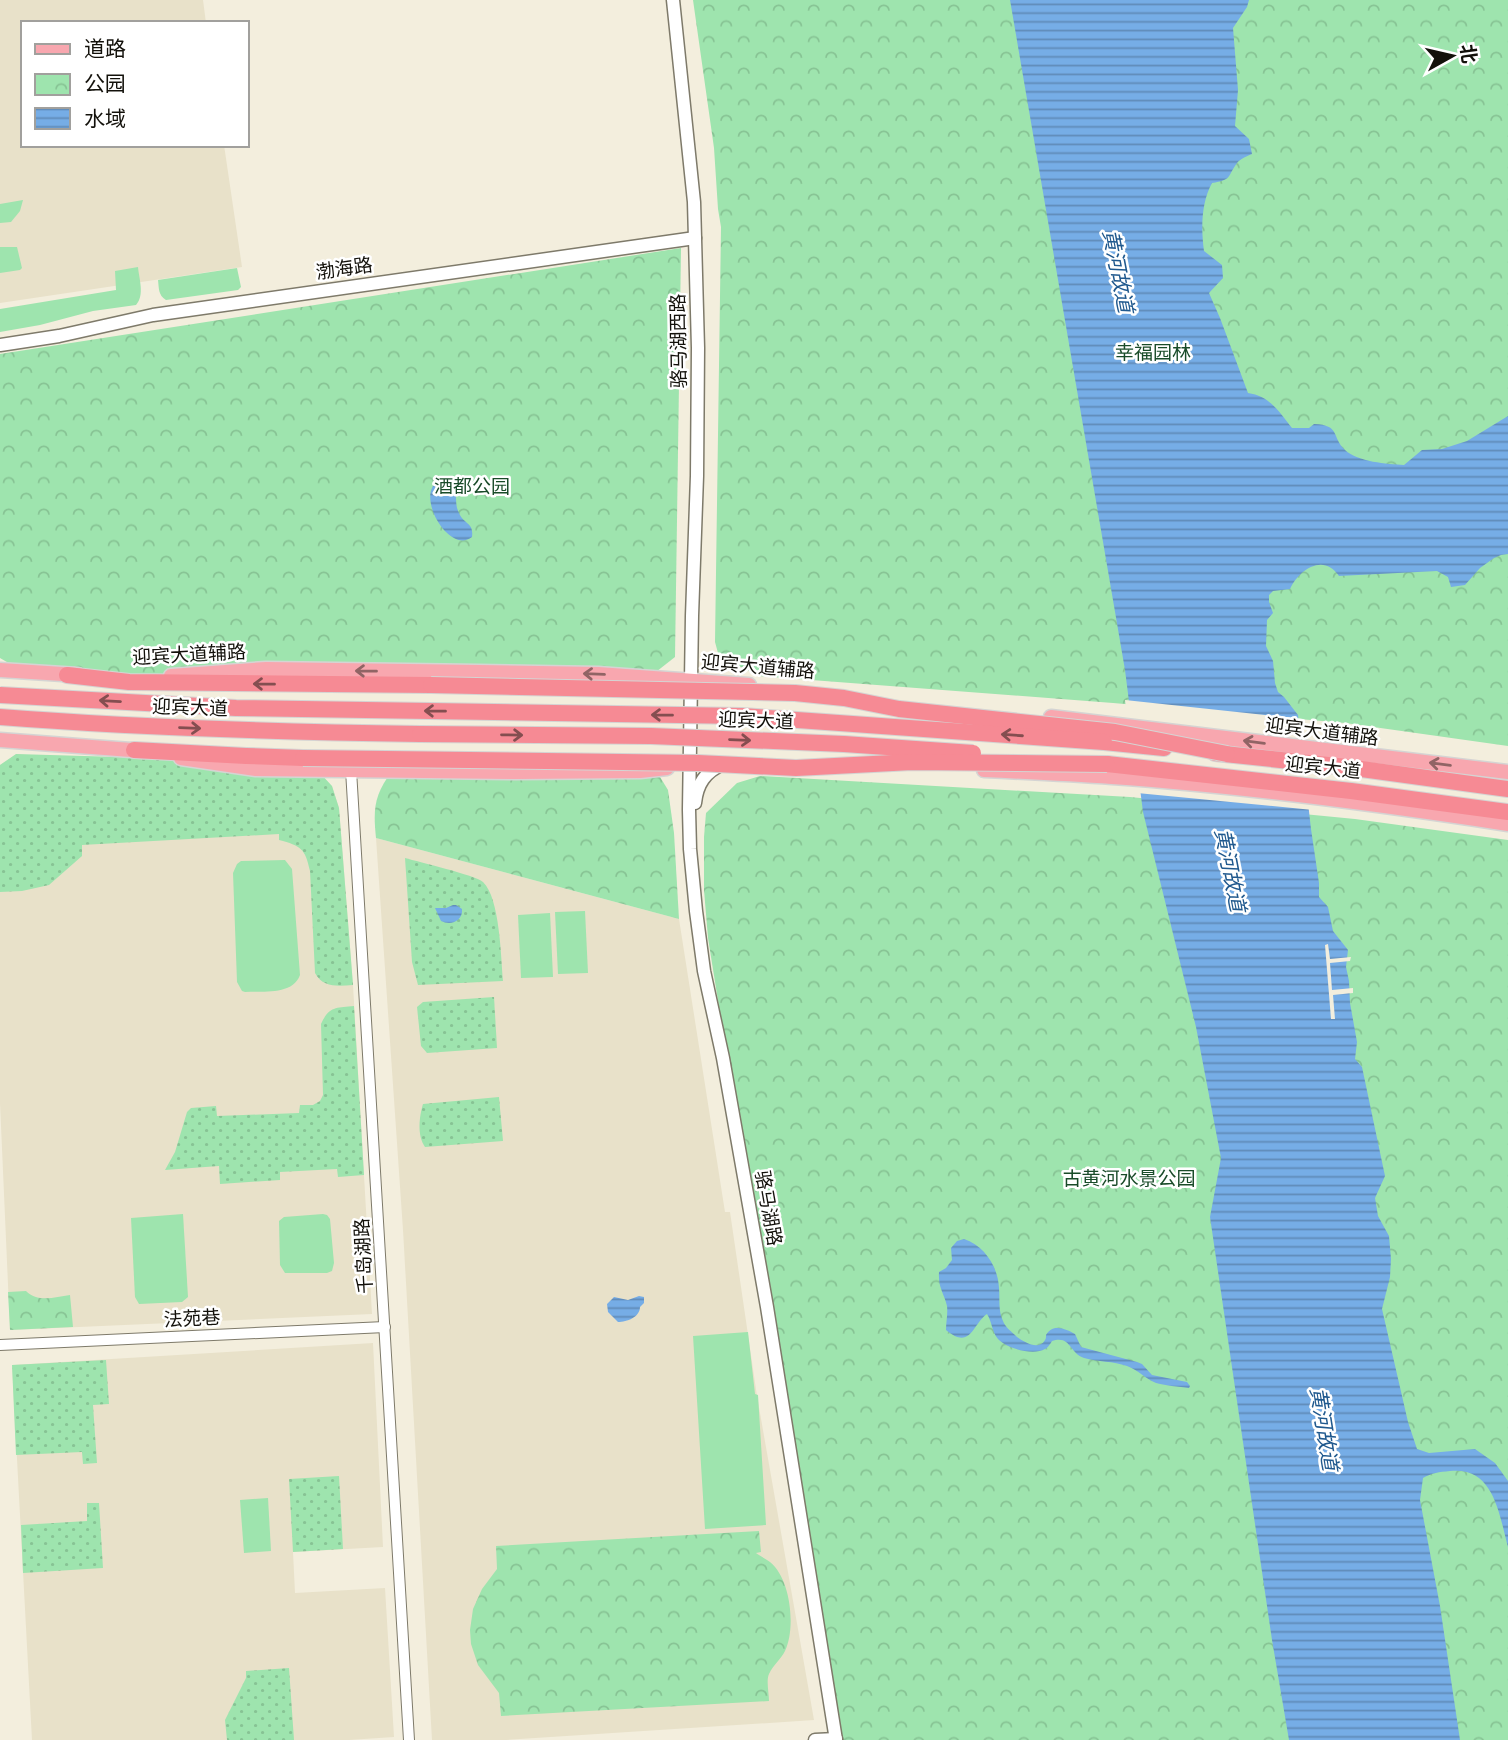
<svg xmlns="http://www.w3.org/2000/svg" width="1508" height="1740" viewBox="0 0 1508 1740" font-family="Barlow,'Noto Sans SC',sans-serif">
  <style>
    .built { fill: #e8e1c9 }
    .grass { fill: #9ee4ae }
    .park { fill: url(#park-crowns) }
    .garden { fill: url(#garden-dots) }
    .water { fill: url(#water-rules) }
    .pier { fill: #f3eedd }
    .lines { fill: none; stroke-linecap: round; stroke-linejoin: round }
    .minor-casing { stroke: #7e7a6a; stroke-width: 12 }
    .tertiary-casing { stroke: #7e7a6a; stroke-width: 15 }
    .primary-casing { stroke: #d5d4d3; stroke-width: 17 }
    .trunk-casing { stroke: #d5d4d3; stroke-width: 18 }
    .minor { stroke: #fff; stroke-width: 10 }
    .tertiary { stroke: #fff; stroke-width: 12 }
    .primary { stroke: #f8a7af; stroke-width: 14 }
    .trunk { stroke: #f68a94; stroke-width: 16 }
    .trunk-bridge-casing { stroke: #d5d4d3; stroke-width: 18; stroke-linecap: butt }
    .trunk-bridge { stroke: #f68a94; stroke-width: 16 }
    .oneway { stroke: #916465 }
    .oneway2 { stroke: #844e50 }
    .labels { text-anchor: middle; stroke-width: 5; stroke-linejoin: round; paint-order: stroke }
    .street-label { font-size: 19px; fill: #13110b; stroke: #fff }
    .park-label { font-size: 19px; fill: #194b29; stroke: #fff }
    .water-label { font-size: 21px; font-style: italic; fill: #20598e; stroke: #fff }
  </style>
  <defs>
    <pattern id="park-crowns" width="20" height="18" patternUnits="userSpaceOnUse" patternTransform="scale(1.75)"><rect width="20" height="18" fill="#9ee4ae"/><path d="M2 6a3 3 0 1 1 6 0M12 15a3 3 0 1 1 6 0" fill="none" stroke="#87c394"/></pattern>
    <pattern id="garden-dots" width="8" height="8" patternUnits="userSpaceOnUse" patternTransform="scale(1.75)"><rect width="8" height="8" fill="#9ee4ae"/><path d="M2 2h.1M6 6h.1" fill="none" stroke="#87c394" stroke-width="1.8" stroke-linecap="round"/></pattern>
    <pattern id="water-rules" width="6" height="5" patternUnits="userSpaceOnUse" patternTransform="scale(1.75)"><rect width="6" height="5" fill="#76ade6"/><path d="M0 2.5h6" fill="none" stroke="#608bb9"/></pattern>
  </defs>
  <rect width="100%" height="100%" fill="#f3eedd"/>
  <g class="built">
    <path d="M0,0H203L206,23H23V145H224L242,267L0,303Z"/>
    <path d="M17,754L332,786L339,808L353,985L372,1314L10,1330L0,1103V765Z"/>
    <path d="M376,838L679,919L725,1212H730L757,1396L814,1720L506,1740H432L403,1230Z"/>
    <path d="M373,1343L383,1547L293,1552L295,1593L385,1588L394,1737L349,1740H32L12,1365Z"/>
  </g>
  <g class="grass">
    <path d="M23,200L20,211L11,222L0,223V204Z"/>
    <path d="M0,247H17L22,268L20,270L0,273Z"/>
    <path d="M138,267C139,279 145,295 136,305L93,311L40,325L0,332V309L116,290L115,271Z"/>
    <path d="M237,268L241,287L238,290L166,300C158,295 159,288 158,280Z"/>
    <path d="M285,860L292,869L300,975C293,995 264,991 245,992L242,991L237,982L233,873L237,864L241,861Z"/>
    <path d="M585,911L588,973L558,974L555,912Z"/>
    <path d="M550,913L553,977L521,978L518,915Z"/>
    <path d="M183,1214L188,1297L182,1302L139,1304L135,1297L131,1218Z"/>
    <path d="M323,1214L327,1215L330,1219L334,1263L332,1271L327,1273H285L280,1265L279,1221L284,1217Z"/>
    <path d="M748,1332L755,1394L758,1395L766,1525L705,1529L693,1336Z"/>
    <path d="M268,1498L271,1551L244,1553L240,1500Z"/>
  </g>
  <g class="park">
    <path d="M693,0H1508V746L1345,723L1113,703L758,676L722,657L718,653L715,642L721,227L718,209L714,148Z"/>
    <path d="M681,248L675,657L633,690L223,687L12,665L0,658V354Z"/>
    <path d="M392,771L657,772L668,790L674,833L679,919L376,838C373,809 374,795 392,771Z"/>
    <path d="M760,776L1130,797L1355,819L1508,840V1740H843L767,1307L708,938L704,890V837L706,813L737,783Z"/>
    <path d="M26,1291C38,1303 55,1297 70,1295L73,1327L10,1330L8,1292Z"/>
    <path d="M759,1531L761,1552L756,1553C760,1556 766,1559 770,1562C791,1579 796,1628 785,1651C781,1659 773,1665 769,1674C766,1681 769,1693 769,1701L501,1716L499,1693L478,1665L471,1644L470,1630L473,1609L482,1589L497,1569L496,1546Z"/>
  </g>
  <g class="garden">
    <path d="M16,754L292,762L320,773L332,786L339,808L353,985C338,986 323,988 315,973L310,871C305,848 301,846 279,840V834L82,845V856L49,885L22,891L0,892V765Z"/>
    <path d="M405,858C419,862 475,875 483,882C500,898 501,958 503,981L418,985L412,962Z"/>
    <path d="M494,997L497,1048L427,1053L421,1046L417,1007L423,1002Z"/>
    <path d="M354,1006L364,1175L338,1177L337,1169L280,1172V1180L220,1184L219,1166L165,1170L175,1152L187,1112L191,1108L216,1106L217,1116L299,1113L300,1105H313L320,1101L323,1095L321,1024C329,1006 336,1008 354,1006Z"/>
    <path d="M499,1097L503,1141L425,1147C417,1136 419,1117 423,1104Z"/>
    <path d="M106,1360L109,1404L93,1405L97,1463L83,1464L82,1452L16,1455L12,1365Z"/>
    <path d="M339,1476L343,1549L293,1552L289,1479Z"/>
    <path d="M87,1503H99L103,1568L23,1573L21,1525L87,1521Z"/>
    <path d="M289,1668L294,1740H227L225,1720L246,1678V1671Z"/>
  </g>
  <g class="water">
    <path d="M1010,0H1249L1247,7L1233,28L1238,90L1235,126L1249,139L1252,154C1247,156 1240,159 1237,163C1227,177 1232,180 1212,183C1201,203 1201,229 1204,251L1222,265L1223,278L1209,293L1220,318L1248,393C1270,396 1279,412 1292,428H1309L1314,424C1341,425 1331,437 1345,450C1358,462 1387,464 1404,465L1422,450L1442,449L1467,441L1508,416V554L1501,555L1494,558L1480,568L1465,585L1451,587L1448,577L1437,571L1339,576C1324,553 1299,569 1290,589L1273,591L1269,595V602L1273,613L1267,620L1266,646L1273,661L1275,683L1278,692L1284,697L1298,715L1311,829L1319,883V897L1328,907L1333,931L1348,950L1346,967L1349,981L1350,1003L1357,1042L1355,1059L1362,1067L1385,1176L1375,1198L1378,1216L1389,1236L1391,1259L1390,1277L1382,1309L1408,1422L1417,1449L1429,1453L1475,1449L1495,1463L1508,1481V1547C1499,1514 1494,1466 1450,1471C1439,1472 1432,1473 1423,1478L1420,1500L1440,1606L1460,1740H1289L1272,1640L1210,1217L1221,1158L1196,1027L1143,812L1125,670Z"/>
    <path d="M441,480C463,484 452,500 459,513C464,525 474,522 472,537C448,556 412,490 441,480Z"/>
    <path d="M453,905H456L462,909C463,921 451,926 441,921L435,908H446Z"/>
    <path d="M964,1239C985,1246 998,1267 999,1288C1000,1298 998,1311 1003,1321C1005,1327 1012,1332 1017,1337C1024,1342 1039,1351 1045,1340C1046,1339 1046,1337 1046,1335C1053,1323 1066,1329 1075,1334L1081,1347L1137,1362L1142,1364L1152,1375L1187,1382L1190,1386L1189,1388C1180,1387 1163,1385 1156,1383C1146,1379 1138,1370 1127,1366C1113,1361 1098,1362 1084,1358C1069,1353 1071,1335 1052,1341C1050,1344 1048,1348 1045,1349C1033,1356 1006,1348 998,1339C992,1332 992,1322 987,1314C973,1323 971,1351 946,1330C946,1322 948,1314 947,1306C944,1293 938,1288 939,1272L946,1268L952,1260L951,1248L957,1241Z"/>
    <path d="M639,1296L644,1297V1303L640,1307C640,1317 627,1322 618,1322L608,1312L607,1304L614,1297L628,1300Z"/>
  </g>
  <g class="pier">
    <path d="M1125,700L1302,719L1313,810L1137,793Z"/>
    <path d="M1328,944L1330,959L1351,957L1350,961L1330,963L1332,990L1353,988V993L1333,995L1335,1019H1331L1325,945Z"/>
  </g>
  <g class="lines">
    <g class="minor-casing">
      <g id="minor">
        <path d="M351,770L409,1740"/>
        <path d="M0,1345L385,1327"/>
      </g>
    </g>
    <g class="tertiary-casing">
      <g id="tertiary">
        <path d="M673,0L694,202L698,348L697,476L692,616L689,810L690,849L696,911L704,971L723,1058L767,1307L836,1740"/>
        <path d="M0,345L59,336L153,315L695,238"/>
        <path d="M695,803C697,784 705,772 723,764"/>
        <path d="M815,1740L836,1739"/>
      </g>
    </g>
    <g class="primary-casing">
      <g id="primary">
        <path d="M0,670L78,675"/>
        <path d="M171,676L266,669L478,672L598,674L749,685"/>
        <path d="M1051,717L1508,772"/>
        <path d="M0,740L144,751"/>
        <path d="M181,758L256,769L517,772L640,771L667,768"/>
        <path d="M984,770C1027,772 1069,774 1112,777C1244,786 1377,804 1508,824"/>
      </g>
    </g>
    <g class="trunk-casing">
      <g id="trunk">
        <path d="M67,675L129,682L431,685"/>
        <path d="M0,717C140,728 280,732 420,734"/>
        <path d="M1104,742L1164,748"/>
        <path d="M134,750L246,756L303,758"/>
        <path d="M1215,753L1347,767L1508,789"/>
        <path d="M1107,764L1351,791L1508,812"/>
      </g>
    </g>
    <use href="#minor" class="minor"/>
    <use href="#tertiary" class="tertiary"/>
    <use href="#primary" class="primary"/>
    <use href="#trunk" class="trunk"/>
    <g class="trunk-bridge-casing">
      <g id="trunk-bridge">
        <path d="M431,685L795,693L844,698L899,709L1115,732L1227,754"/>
        <path d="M0,695L236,708L742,716L1104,742"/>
        <path d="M420,734L651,736L844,744L973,753"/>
        <path d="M303,758L698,763L796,768L912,762L1107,764"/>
      </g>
    </g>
    <use href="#trunk-bridge" class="trunk-bridge"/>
  </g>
  <defs><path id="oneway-shaft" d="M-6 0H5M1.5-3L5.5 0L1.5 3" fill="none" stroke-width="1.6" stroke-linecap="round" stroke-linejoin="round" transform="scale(1.75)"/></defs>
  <g class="oneway">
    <use href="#oneway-shaft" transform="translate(366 671) rotate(-179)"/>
    <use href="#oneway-shaft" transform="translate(594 674) rotate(-178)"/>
    <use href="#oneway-shaft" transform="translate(1254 742) rotate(-173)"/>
    <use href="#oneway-shaft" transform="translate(1440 764) rotate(-173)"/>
  </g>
  <g class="oneway2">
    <use href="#oneway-shaft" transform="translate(264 684) rotate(-179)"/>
    <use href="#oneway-shaft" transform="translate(110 701) rotate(-177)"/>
    <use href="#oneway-shaft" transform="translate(435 711) rotate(-179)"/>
    <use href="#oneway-shaft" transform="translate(662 715) rotate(-179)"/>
    <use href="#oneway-shaft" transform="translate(190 728) rotate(2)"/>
    <use href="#oneway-shaft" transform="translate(512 735) rotate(1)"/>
    <use href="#oneway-shaft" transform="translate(1012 735) rotate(-176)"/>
    <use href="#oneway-shaft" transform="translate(740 740) rotate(2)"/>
  </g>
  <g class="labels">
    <g class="street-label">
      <text transform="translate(344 268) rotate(-8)" y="7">渤海路</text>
      <text transform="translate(678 341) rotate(-91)" y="7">骆马湖西路</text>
      <text transform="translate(189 654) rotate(-3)" y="7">迎宾大道辅路</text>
      <text transform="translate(758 666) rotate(5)" y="7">迎宾大道辅路</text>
      <text transform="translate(190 707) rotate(2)" y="7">迎宾大道</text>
      <text transform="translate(756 720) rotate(2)" y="7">迎宾大道</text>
      <text transform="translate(1322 731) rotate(7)" y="7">迎宾大道辅路</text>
      <text transform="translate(1323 767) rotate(6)" y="7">迎宾大道</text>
      <text transform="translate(769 1208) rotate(80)" y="7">骆马湖路</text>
      <text transform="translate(363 1256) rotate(-93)" y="7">千岛湖路</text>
      <text transform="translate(192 1318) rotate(-3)" y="7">法苑巷</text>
    </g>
    <g class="park-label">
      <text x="1153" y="359">幸福园林</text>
      <text x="472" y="493">酒都公园</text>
      <text x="1129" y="1185">古黄河水景公园</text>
    </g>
    <g class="water-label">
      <text transform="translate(1118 271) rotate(79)" y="7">黄河故道</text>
      <text transform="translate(1230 870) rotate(79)" y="7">黄河故道</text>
      <text transform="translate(1324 1429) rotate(81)" y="7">黄河故道</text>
    </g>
  </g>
  <rect x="21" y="21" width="228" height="126" fill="#ffffff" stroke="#a1a09d" stroke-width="2"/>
  <rect x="35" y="44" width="35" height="10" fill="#f8a7af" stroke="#a1a09d" stroke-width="2"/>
  <text x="84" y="56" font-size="21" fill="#13110b">道路</text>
  <rect x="35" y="74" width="35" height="21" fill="url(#park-crowns)" stroke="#a1a09d" stroke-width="2"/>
  <text x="84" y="91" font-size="21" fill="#13110b">公园</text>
  <rect x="35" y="108" width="35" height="21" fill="url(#water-rules)" stroke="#a1a09d" stroke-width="2"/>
  <text x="84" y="126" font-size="21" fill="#13110b">水域</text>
  <g transform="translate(1452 56) rotate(82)" stroke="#ffffff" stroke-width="5" paint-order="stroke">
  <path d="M0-5L12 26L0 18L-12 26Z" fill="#13110b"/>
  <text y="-10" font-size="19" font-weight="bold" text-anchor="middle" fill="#13110b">北</text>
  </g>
</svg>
